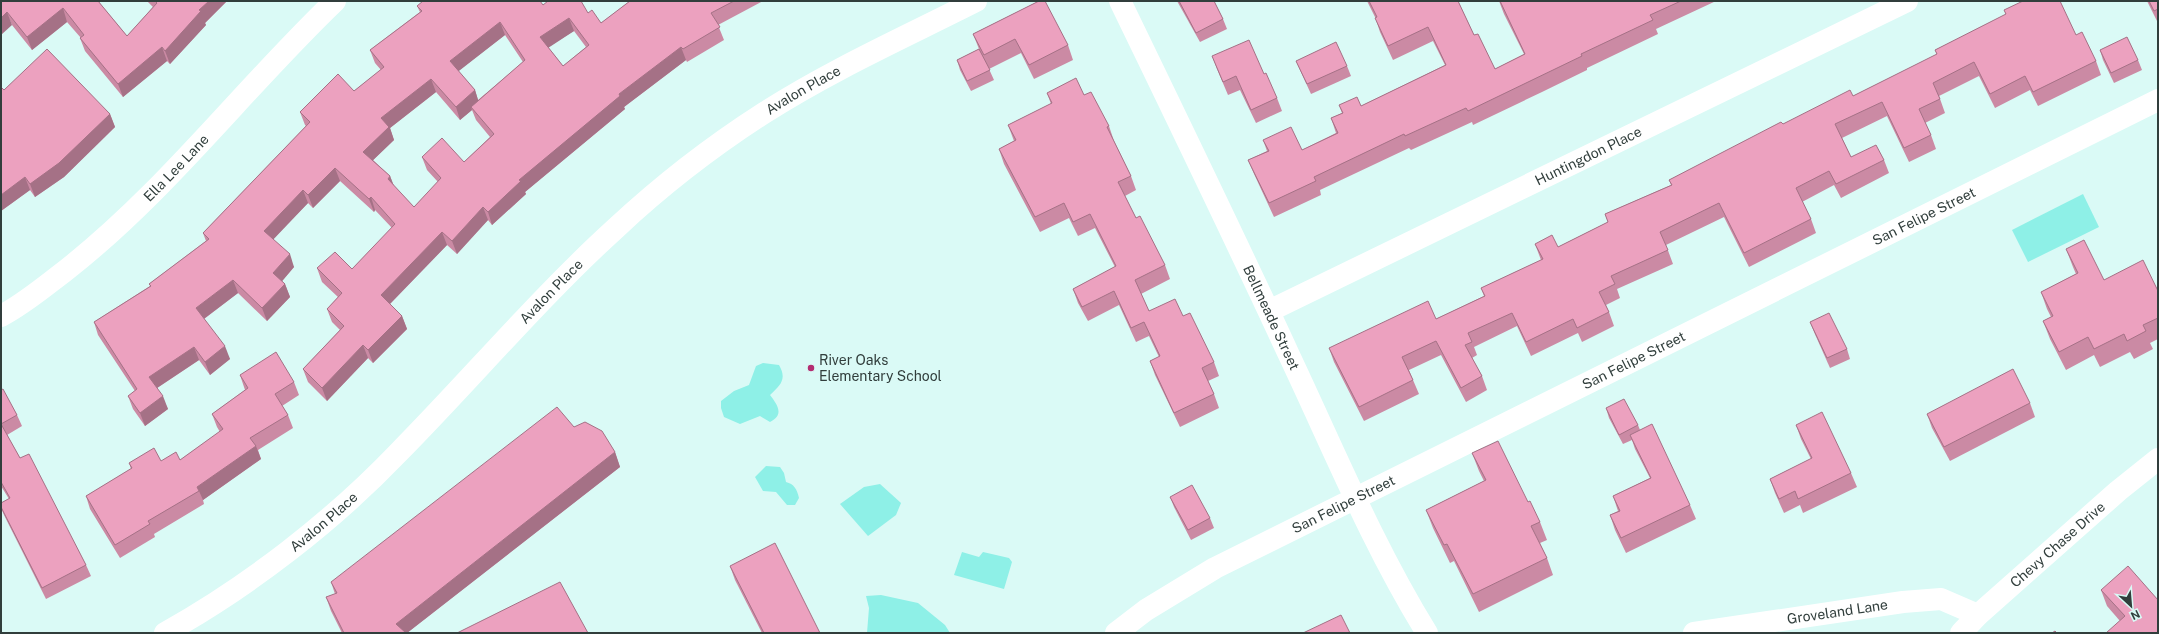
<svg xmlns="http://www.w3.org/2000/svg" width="2159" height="634" viewBox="0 0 2159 634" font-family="'Public Sans',sans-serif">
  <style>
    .green { fill: #8ef0e7 }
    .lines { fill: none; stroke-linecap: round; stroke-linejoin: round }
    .minor { stroke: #fff; stroke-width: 22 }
    .major { stroke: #fff; stroke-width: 22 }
    .wall { fill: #cb8aa4; fill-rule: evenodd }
    .shaded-wall { fill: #a57186 }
    .building { fill: #eca1bf; stroke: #a57186; fill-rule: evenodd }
    .poi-dot { fill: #b32d71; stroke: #dafaf6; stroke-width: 1.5 }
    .labels { text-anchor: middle; stroke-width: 3.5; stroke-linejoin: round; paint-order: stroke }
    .street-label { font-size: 14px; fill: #313e3c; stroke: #dafaf6 }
    .poi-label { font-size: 14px; fill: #313e3c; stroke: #dafaf6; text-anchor: start }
  </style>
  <rect width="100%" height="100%" fill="#dafaf6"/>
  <g class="green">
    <path d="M2083,194L2099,227L2028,262L2012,230Z"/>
    <path d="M763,363L779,365C787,379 781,385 770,395C777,404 785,415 770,422L760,416L740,424L724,417L721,408V401L734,391L749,385L756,366Z"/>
    <path d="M766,466L780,467L784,473L786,482C794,484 797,489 799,498L795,505H787L776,492L763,491L755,477Z"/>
    <path d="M880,484L901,503L896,515L868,536L840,504L864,487Z"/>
    <path d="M962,552L979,557L983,552L1009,558L1012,562L1004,589L954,575Z"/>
    <path d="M881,595L918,603L945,625L950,633H867L869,608L866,596Z"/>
  </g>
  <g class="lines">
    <g class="minor">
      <path id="s1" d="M1120,1C1177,119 1234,236 1289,355C1333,448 1373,546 1427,633"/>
      <path id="s2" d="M1269,311L1907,1"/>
      <path id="s3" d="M1,316C24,304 44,287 65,271C166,192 243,89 335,1"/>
      <path id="s4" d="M165,633C249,586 332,522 399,452C472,378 539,298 616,228C662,185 711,147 764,113C831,70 905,37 976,1"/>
      <path id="s5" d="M1694,633L1903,602L1941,599L1978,615"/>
      <path id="s6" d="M1961,633L1978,615L2118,491L2158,459"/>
    </g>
    <path class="major" id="s7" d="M1116,633L1146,610L1215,568L2158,100"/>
  </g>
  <g class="wall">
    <path d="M1,1H98L127,36L153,7L147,1H227L205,23L206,25L170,64L167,61L123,97L85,51L80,38H81L67,22L32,50L12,25Z"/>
    <path d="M630,1H763L718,25L724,40L687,62L686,60L624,107L625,109L525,192L526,194L492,225L488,220L457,254L447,245L390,304L402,316L407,329L373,363L368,358L327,401L308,382L303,369L340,330L332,322L327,309L338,297L322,282L317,268L352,269L392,228L375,210L374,212L340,181L313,208L308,203L273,239L294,267L282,281L285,284L290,297L267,321L238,293L204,319L230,359L210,375L199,360L157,388L168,409L145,426L133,409L128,396L135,391L98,335L94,322L150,286L149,284L206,241L203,233L306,126L305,125L300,112L354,91L381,70L375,63L370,50L420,12L417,6L543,5L588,13L601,23ZM574,31L586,47L563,66L548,47ZM505,35L523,62L478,100L475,90L458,71ZM436,92L460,120L472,110L476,120L490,137L464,162L422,157L427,170L438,182L414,207L394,186L390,176L373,160L394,140L390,128Z"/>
    <path d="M1039,1L1068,45L1073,60L1034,79L1021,53L989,69L994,80L971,91L960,70L957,60L979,49L973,34Z"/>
    <path d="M1177,1H1214L1223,19L1227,29L1200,42Z"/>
    <path d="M1367,1H1458L1474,35L1495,69L1524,54L1504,14L1499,1H1716L1656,29L1658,34L1587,68V70L1542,92L1473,125L1472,122L1411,150L1409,148L1320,190L1321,195L1274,217L1254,174L1248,160L1267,151L1263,140L1302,150L1336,133L1331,118L1342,113L1339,105L1361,106L1445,65L1433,41L1393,60L1380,32L1375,17Z"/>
    <path d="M2147,1H2158V23Z"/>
    <path d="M2004,10L2076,35L2096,61L2101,75L2038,106L2030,90L1995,108L1979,76L1939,96L1945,113L1925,123L1931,135L1936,149L1909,162L1887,116L1842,138L1851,157L1884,160L1889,173L1841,198L1834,185L1802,202L1811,219L1816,233L1749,267L1724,217L1666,245L1673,264L1617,289L1620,298L1606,305L1609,312L1614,326L1582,342L1578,333L1531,356L1517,326L1474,347L1477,355L1472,358L1482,376L1487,390L1466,402L1441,355L1409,370L1413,380L1419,394L1364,421L1334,362L1329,348L1436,319L1484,296L1481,288L1541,260L1535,244L1558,247L1608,222L1605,214L1671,185L1669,180L1783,124L1853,96L1937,55L1935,50L2006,15Z"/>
    <path d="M2100,50L2138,60L2142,70L2114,83L2103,60Z"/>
    <path d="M1212,56L1264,74L1277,98L1282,111L1256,123L1240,90L1228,95L1217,69Z"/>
    <path d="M1296,61L1347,66L1351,76L1311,94L1300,70Z"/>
    <path d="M4,90L110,114L115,127L64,177L35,197L30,190L1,211Z"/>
    <path d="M1047,93L1084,95L1109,126L1114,141L1131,176L1136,190L1125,196L1136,218L1165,265L1170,279L1141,294L1149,311L1183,316L1214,362L1219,376L1208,381L1214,394L1219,408L1180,427L1155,375L1150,361L1159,357L1149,336L1136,342L1119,305L1088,321L1078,303L1073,289L1115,267L1095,228L1078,236L1069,218L1040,232L1004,164L999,149L1014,141L1008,125L1051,104Z"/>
    <path d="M2066,249L2104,280L2158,291V339L2150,343L2153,349L2134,359L2130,352L2100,367L2094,355L2066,370L2050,339L2043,321L2051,317L2047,309L2041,292L2076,274L2073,267Z"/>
    <path d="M1810,322L1847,349L1850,359L1830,368L1814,332Z"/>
    <path d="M240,375L294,382L299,395L282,406L288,415L293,428L258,450L261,459L203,500L204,504L154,534L155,537L120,558L90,509L86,496L131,469L129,463L180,460L220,432L217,427L212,414L245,390Z"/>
    <path d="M1,390L17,415L22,426L7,435L20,458L86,565L91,576L46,599L4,515L1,508V503L9,499L1,486Z"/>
    <path d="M2030,403L2035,417L1950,461L1932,428L1927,414Z"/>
    <path d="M1606,408L1638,425L1640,430L1690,505L1696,519L1626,553L1615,530L1610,515L1618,511L1613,496L1650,478L1635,449L1632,440L1623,444L1609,418Z"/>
    <path d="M1796,425L1851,473L1857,487L1803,513L1800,505L1784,513L1775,493L1770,479L1811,459L1801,439Z"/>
    <path d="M574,427L615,452L620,467L407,633H342L331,611L326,597L335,594L331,582Z"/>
    <path d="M1472,453L1528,502L1540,522L1547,540L1540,543L1547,558L1553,575L1479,612L1454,561L1450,563L1433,528L1426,510L1484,481L1479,471Z"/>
    <path d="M1170,497L1210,518L1214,528L1191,540L1174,507Z"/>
    <path d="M730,566L820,633H762L735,580Z"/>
    <path d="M2101,590L2158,600L2120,621L2107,606Z"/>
  </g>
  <g class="shaded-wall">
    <path d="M209,1H227L205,23L206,25L170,64L165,51L199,10Z"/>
    <path d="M63,8L67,22L32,50L27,37Z"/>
    <path d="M7,12L12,25L1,35V18Z"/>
    <path d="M569,18L574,31L545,50L540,37Z"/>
    <path d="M500,22L505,35L455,74L450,61Z"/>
    <path d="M162,47L167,61L123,97L118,84Z"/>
    <path d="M681,47L686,60L624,107L625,109L525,192L526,194L492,225L488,212L519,180L619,94Z"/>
    <path d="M431,79L436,92L390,128L394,140L368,165L363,152L381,118Z"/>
    <path d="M475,90L479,103L471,107L472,110L460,120L456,107Z"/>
    <path d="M110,114L115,127L64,177L35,197L30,184Z"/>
    <path d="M335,168L340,181L313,208L308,195Z"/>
    <path d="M390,176L395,189L388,179Z"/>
    <path d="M25,177L30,190L1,211V195Z"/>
    <path d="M303,190L308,203L269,244L264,231Z"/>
    <path d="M371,197L375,210L374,212L369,199Z"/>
    <path d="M483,207L488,220L457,254L452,241Z"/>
    <path d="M442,232L447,245L386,308L381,295Z"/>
    <path d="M290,254L294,267L278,286L273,273Z"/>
    <path d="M233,280L238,293L201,321L196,308Z"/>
    <path d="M285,284L290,297L267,321L262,308Z"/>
    <path d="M402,316L407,329L373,363L368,350Z"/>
    <path d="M363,345L368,358L327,401L322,388Z"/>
    <path d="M225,346L230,359L210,375L205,362Z"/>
    <path d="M194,347L199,360L154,390L149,377Z"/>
    <path d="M163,396L168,409L145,426L140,413Z"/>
    <path d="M256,446L261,459L203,500L199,491L197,487Z"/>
    <path d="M615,452L620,467L407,633H399L396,624Z"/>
  </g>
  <g class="building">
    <path d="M1,1H98L127,36L157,3L155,1H209L199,10L201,11L165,51L162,47L118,84L80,38L84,35L63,8L27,37L7,12L1,18Z"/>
    <path d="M423,1H540L543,5L548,1H581L588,13L592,10L601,23L630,1H734L711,13L720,27L683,49L681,47L619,94L620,96L519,180L521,181L488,212L483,207L452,241L442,232L381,295L402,316L368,350L363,345L322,388L303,369L344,326L327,309L342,293L317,268L335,252L352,269L395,224L371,197L369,199L335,168L308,195L303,190L264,231L290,254L273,273L285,284L262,308L233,280L196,308L225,346L205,362L194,347L149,377L163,396L140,413L128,396L137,389L94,322L151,286L149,284L209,239L203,233L310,122L300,112L338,74L354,91L384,67L370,50L422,11L417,6ZM569,18L589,45L563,66L540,37ZM500,22L525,60L471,107L494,134L464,162L442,138L422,157L441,178L414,207L388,179L390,176L363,152L389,127L381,118L431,79L456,107L475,90L450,61Z"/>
    <path d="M1039,1H1045L1068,45L1029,65L1015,39L984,55L973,34Z"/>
    <path d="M1179,1H1214L1223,19L1196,33Z"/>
    <path d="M1369,1H1458L1474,35L1478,34L1495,69L1525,54L1500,1H1681L1650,15L1653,20L1581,54L1582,56L1468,111L1466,108L1405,136L1404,134L1314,177L1316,181L1269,203L1248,160L1269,151L1263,140L1291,127L1302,150L1338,133L1331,118L1343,113L1339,105L1357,97L1361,106L1446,65L1428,27L1388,46L1375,18L1377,17Z"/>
    <path d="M2023,1H2060L2076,35L2082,32L2096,61L2033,92L2025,76L1990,94L1974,62L1933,83L1940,99L1919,109L1931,135L1904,148L1882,102L1835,124L1851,157L1876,145L1884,160L1836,184L1829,171L1796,188L1811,219L1744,253L1719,203L1660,232L1668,250L1611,276L1615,284L1599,292L1609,312L1577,328L1573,319L1526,342L1512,313L1468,333L1472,342L1465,345L1482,376L1461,388L1436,341L1402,357L1413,380L1359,407L1329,348L1428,301L1436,319L1485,296L1481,288L1543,259L1535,244L1552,235L1558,247L1608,222L1605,214L1672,185L1669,180L1781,122L1783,124L1850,90L1853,96L1937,54L1935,50L2006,14L2004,10Z"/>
    <path d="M2149,1H2158V9L2154,11Z"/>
    <path d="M2127,37L2138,60L2111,73L2100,50Z"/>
    <path d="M1249,40L1264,74L1266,73L1277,98L1251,110L1236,76L1223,82L1212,56Z"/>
    <path d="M1336,42L1347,66L1307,84L1296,61Z"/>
    <path d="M47,49L110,114L59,163L30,184L25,177L1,195V87L4,90Z"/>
    <path d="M979,49L990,70L967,81L957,60Z"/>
    <path d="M1076,78L1084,95L1091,92L1109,126L1107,127L1131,176L1118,182L1136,218L1140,216L1165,265L1135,280L1149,311L1175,299L1183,316L1190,313L1214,362L1202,368L1214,394L1174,413L1150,361L1160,356L1144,322L1131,328L1114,291L1082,307L1073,289L1116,266L1090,214L1073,222L1064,203L1035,217L999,149L1016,140L1008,125L1052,103L1047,93Z"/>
    <path d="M2084,240L2104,280L2143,260L2158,291V318L2143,325L2146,331L2127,341L2124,334L2094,349L2088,337L2059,352L2043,321L2053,316L2041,292L2078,273L2066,249Z"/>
    <path d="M1829,313L1847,349L1827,358L1810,322Z"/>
    <path d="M276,352L294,382L275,394L288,415L250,438L256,446L197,487L199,491L148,521L150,524L115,545L86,496L132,468L129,463L154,448L161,461L176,452L180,460L223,429L212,414L248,388L240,375Z"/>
    <path d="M2013,369L2030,403L1944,447L1927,414Z"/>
    <path d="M3,389L17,415L1,424L20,458L29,454L86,565L42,588L1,507V503L10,498L1,482V390Z"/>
    <path d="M1624,399L1638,425L1619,435L1606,408Z"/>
    <path d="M557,407L574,427L585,422L602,431L615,452L396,624L406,633H344L326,597L337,593L331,582Z"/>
    <path d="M1822,412L1851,473L1798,499L1795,491L1779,499L1770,479L1812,458L1796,425Z"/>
    <path d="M1652,424L1690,505L1621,538L1610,515L1620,511L1613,496L1651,478L1630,435Z"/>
    <path d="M1498,441L1528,502L1530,501L1540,522L1531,526L1547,558L1473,594L1447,544L1444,545L1426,510L1486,480L1472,453Z"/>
    <path d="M1192,485L1210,518L1188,530L1170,497Z"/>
    <path d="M775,543L820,633H764L730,566Z"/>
    <path d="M2128,566L2158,600V633H2106L2125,616L2101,590Z"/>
    <path d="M560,582L588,633H457Z"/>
    <path d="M1341,615L1350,633H1303Z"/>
    <path d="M2055,631L2057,633H2052Z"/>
  </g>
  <circle class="poi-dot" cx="811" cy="368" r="4"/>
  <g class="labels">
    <g class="street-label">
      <text dy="5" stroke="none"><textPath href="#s4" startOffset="842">Avalon Place</textPath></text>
      <text dy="5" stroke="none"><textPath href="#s2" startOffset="355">Huntingdon Place</textPath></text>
      <text dy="5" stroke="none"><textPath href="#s3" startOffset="230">Ella Lee Lane</textPath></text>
      <text dy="5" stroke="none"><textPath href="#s7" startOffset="910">San Felipe Street</textPath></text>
      <text dy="5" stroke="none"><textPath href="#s4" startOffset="518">Avalon Place</textPath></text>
      <text dy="5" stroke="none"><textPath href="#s1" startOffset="351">Bellmeade Street</textPath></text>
      <text dy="5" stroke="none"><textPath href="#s7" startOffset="586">San Felipe Street</textPath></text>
      <text dy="5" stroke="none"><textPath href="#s7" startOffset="262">San Felipe Street</textPath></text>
      <text dy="5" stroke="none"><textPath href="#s4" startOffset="194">Avalon Place</textPath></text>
      <text dy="5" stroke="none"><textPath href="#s6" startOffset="131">Chevy Chase Drive</textPath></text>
      <text dy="5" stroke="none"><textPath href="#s5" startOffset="145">Groveland Lane</textPath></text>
    </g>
    <g class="poi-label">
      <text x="819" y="365">River Oaks<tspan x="819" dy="16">Elementary School</tspan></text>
    </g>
  </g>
  <rect width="2159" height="634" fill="none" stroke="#313e3c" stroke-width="4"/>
  <g transform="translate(2131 606) rotate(154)" stroke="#dafaf6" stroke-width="3" paint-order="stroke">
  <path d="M0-3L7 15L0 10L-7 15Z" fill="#313e3c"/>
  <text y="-6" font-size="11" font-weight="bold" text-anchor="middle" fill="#313e3c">N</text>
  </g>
</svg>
